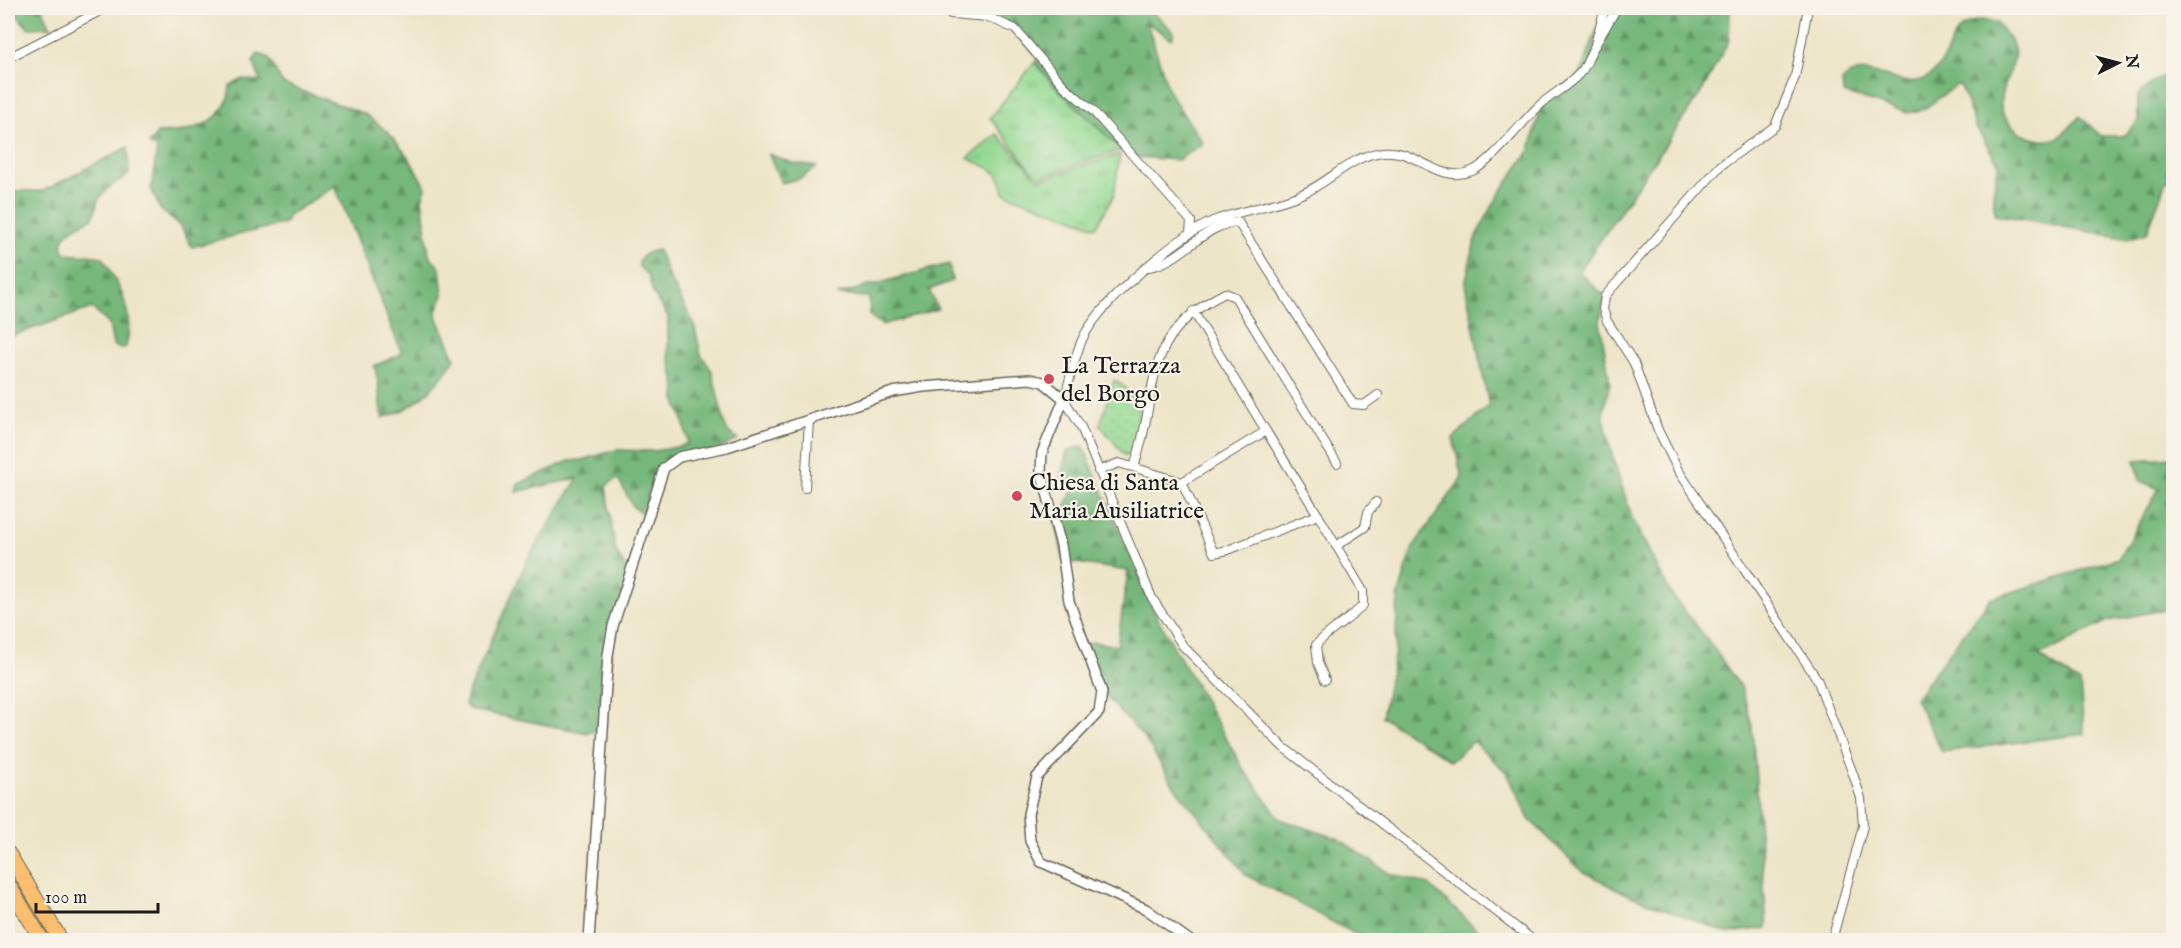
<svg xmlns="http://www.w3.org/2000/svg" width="2181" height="948" viewBox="0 0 2181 948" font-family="'IM FELL English',serif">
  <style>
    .grass { fill: url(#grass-tufts); stroke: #587a56; stroke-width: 1.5 }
    .forest { fill: url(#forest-firs); stroke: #496a4c; stroke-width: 1.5 }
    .park { fill: url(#park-dots); stroke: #587a56; stroke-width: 1.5 }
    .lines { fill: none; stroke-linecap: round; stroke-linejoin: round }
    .minor-casing { stroke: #656258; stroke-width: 10 }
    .tertiary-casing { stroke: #656258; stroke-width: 12 }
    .motorway-casing { stroke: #656258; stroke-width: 16 }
    .minor { stroke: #fff; stroke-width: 8 }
    .tertiary { stroke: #fff; stroke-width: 9 }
    .motorway { stroke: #fbbe6e; stroke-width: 14 }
    .poi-dot { fill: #d1495b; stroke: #f7f3e8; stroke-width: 2 }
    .labels { text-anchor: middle; stroke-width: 4.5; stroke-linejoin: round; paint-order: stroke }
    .poi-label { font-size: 24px; fill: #1c1c1c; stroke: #f7f3e8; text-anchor: start }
  </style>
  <defs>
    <pattern id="grass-tufts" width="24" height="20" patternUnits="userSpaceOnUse" patternTransform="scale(1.5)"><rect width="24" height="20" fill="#93d891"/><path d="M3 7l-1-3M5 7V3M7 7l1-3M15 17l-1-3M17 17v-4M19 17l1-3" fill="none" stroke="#7eb97c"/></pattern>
    <pattern id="forest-firs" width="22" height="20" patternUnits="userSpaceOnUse" patternTransform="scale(1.5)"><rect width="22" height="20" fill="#76b87b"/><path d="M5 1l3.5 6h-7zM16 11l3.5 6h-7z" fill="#609564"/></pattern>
    <pattern id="park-dots" width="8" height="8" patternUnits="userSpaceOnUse" patternTransform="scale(1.5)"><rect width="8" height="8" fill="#93d891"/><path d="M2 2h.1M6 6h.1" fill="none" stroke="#7eb97c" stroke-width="1.8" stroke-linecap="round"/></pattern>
  </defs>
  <rect width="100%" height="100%" fill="#f7f3e8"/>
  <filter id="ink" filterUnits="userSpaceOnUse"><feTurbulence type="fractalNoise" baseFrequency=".0167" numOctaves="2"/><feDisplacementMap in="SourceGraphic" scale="12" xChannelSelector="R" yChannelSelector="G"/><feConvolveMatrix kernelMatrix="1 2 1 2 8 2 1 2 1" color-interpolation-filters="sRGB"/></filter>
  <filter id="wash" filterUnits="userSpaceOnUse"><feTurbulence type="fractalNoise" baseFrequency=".008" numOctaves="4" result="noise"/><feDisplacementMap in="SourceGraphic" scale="24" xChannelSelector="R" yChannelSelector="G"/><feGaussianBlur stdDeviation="1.35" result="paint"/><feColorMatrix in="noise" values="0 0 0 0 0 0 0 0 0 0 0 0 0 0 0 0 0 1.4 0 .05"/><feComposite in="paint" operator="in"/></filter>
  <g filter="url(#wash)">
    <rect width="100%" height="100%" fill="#ede5c7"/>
    <path class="grass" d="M1035,62L1052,83L1121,150L1037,178L1039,180L1120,154L1114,195L1096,227L1004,193C1000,168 988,169 968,158L997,134L1036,176L990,118Z"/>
    <g class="forest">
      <path d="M10,8H42L51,27L28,28Z"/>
      <path d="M931,8H1149L1174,32L1172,39L1147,23L1170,94L1203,143L1178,160L1135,157L1121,150L1052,83L1035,62L1039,58L1006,23Z"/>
      <path d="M1605,8H1730L1729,40L1702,91L1579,272L1605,296L1600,321L1610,383L1603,414L1613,459L1633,520L1671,594L1710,643L1742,689L1752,726L1767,928L1727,933L1631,896L1583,872L1529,819L1507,773L1473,741L1451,761L1382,717L1395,652L1398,597L1413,547L1462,478L1453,438L1489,406L1465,284L1476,236L1500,193L1530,150L1542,103L1580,74Z"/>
      <path d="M1981,20L1996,22C2002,30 2011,39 2014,49C2018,65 1998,87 2001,107C2005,130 2041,149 2060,136C2068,131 2074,122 2080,116L2101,136H2124L2138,122V95L2153,82L2173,70V180L2166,181L2147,233L2128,239L1995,214L1993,192L1999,164L1975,126L1961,86L1956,85L1924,109L1908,113L1843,93L1842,81C1864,55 1897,92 1924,79C1956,64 1941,26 1981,20Z"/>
      <path d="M258,54L268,57L283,84L365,114L389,133L409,158L426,188L422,199L429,255L440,268L443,295L436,314L455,358C438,386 414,410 382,418C378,399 381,384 374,366L402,354L335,186L289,215L285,223L192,247L181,227L160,209L151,189L157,149L149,144L157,133C190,133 228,124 230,86L243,79L261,82L253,61Z"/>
      <path d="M128,147L129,174L108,188L98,200L93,218C80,224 56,234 64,252C76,259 91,252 103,258C120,287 135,313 126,347L120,349L113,345L109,324L92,308L12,336L8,320V191H43Z"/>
      <path d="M769,154L792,163L817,167L801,178L781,183Z"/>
      <path d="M658,250L669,277L694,324L701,355L712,371L725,426L728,432L738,439C712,457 683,452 654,472L644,514L633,507L619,480L616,479L606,486L615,549L629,574L613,627L605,729L587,733L471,710L465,705L466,697L527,560L578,478L516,492L518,484L569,461L582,460L616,450L654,451L682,446L688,442L683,420L675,399L676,386L668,353V316L653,294L648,275L639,267C638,255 648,252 658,250Z"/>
      <path d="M949,264L952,281L929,290L938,309L882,325L870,316L869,297L836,295Z"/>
      <path d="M1083,446L1156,615L1243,768L1280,819L1339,839L1389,873L1429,885L1488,940H1366L1247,876L1174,786L1146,740L1102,692L1084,644L1094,642L1117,646L1128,571L1064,561L1052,505L1064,511L1074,486L1061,479L1067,451Z"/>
      <path d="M2173,457V608L2108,621L2039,656L2080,683L2084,734L1942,752L1915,698L1990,599L2119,558L2159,489L2140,481L2135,460Z"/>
    </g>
    <path class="park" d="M1114,380C1141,394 1151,435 1126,457L1100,425Z"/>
  </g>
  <g filter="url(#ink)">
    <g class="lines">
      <g class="minor-casing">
        <g id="minor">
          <path d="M931,8L951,14L988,17L1015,29L1064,86L1093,111L1191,221L1190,233"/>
          <path d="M1808,8L1795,77L1775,126L1720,166L1605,296L1603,309L1607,321L1634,363L1658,430L1678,470L1817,679L1853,774L1861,798L1863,826L1832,940"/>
          <path d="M1595,44L1605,8"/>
          <path d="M8,58L106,8"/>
          <path d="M1149,267C1182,262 1203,224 1238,222L1353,404L1364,405L1378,395"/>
          <path d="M1193,311L1266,431"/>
          <path d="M1134,467C1161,390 1137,337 1225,293L1235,297L1337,463"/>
          <path d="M1098,471L1119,463L1182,482L1214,553L1228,550L1318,515L1266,431L1182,482"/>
          <path d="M805,488L809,420"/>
          <path d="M1318,515L1363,591V605C1349,621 1330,629 1316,645L1318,663L1325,680"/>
          <path d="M1336,546L1365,527L1368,512L1376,502"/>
          <path d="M1533,940L1283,747L1183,646L1152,598L1081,427L1064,399C1071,378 1074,354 1085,334C1105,299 1176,237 1213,221C1242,209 1274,207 1304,193C1331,181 1352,155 1383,152C1417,148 1438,185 1472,171C1494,161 1520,123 1540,105C1552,94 1568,86 1579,74C1587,67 1589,55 1594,47C1602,34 1609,21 1617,8"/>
        </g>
      </g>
      <g class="tertiary-casing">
        <path id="tertiary" d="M589,940L608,655L613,626L664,468L679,457L727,447L893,392L923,387L1030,379L1043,382L1064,399L1042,453L1041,471L1061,545L1069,601L1102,692L1099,712L1037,777L1028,814L1030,841L1041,862L1146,909L1189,940"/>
      </g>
      <g class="motorway-casing">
        <g id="motorway">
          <path d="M8,853L61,940"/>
          <path d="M8,884L42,940"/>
        </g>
      </g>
      <use href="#minor" class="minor"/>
      <use href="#tertiary" class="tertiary"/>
      <use href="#motorway" class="motorway"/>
    </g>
  </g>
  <g class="poi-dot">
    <circle cx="1049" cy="379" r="6"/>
    <circle cx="1017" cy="496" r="6"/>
  </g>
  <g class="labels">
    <g class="poi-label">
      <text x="1061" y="373">La Terrazza<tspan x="1061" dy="28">del Borgo</tspan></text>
      <text x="1029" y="490">Chiesa di Santa<tspan x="1029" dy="28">Maria Ausiliatrice</tspan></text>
    </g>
  </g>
  <rect width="2181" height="948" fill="none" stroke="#f7f3e8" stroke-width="30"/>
  <g transform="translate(2118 63) rotate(84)" stroke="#f7f3e8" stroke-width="4.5" paint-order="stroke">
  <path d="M0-4.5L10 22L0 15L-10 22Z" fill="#1c1c1c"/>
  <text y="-9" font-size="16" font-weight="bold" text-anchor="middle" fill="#1c1c1c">N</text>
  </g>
  <path d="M36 903v9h122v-9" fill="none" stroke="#1c1c1c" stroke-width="3"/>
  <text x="45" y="903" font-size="18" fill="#1c1c1c" stroke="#f7f3e8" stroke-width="4.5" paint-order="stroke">100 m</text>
</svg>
